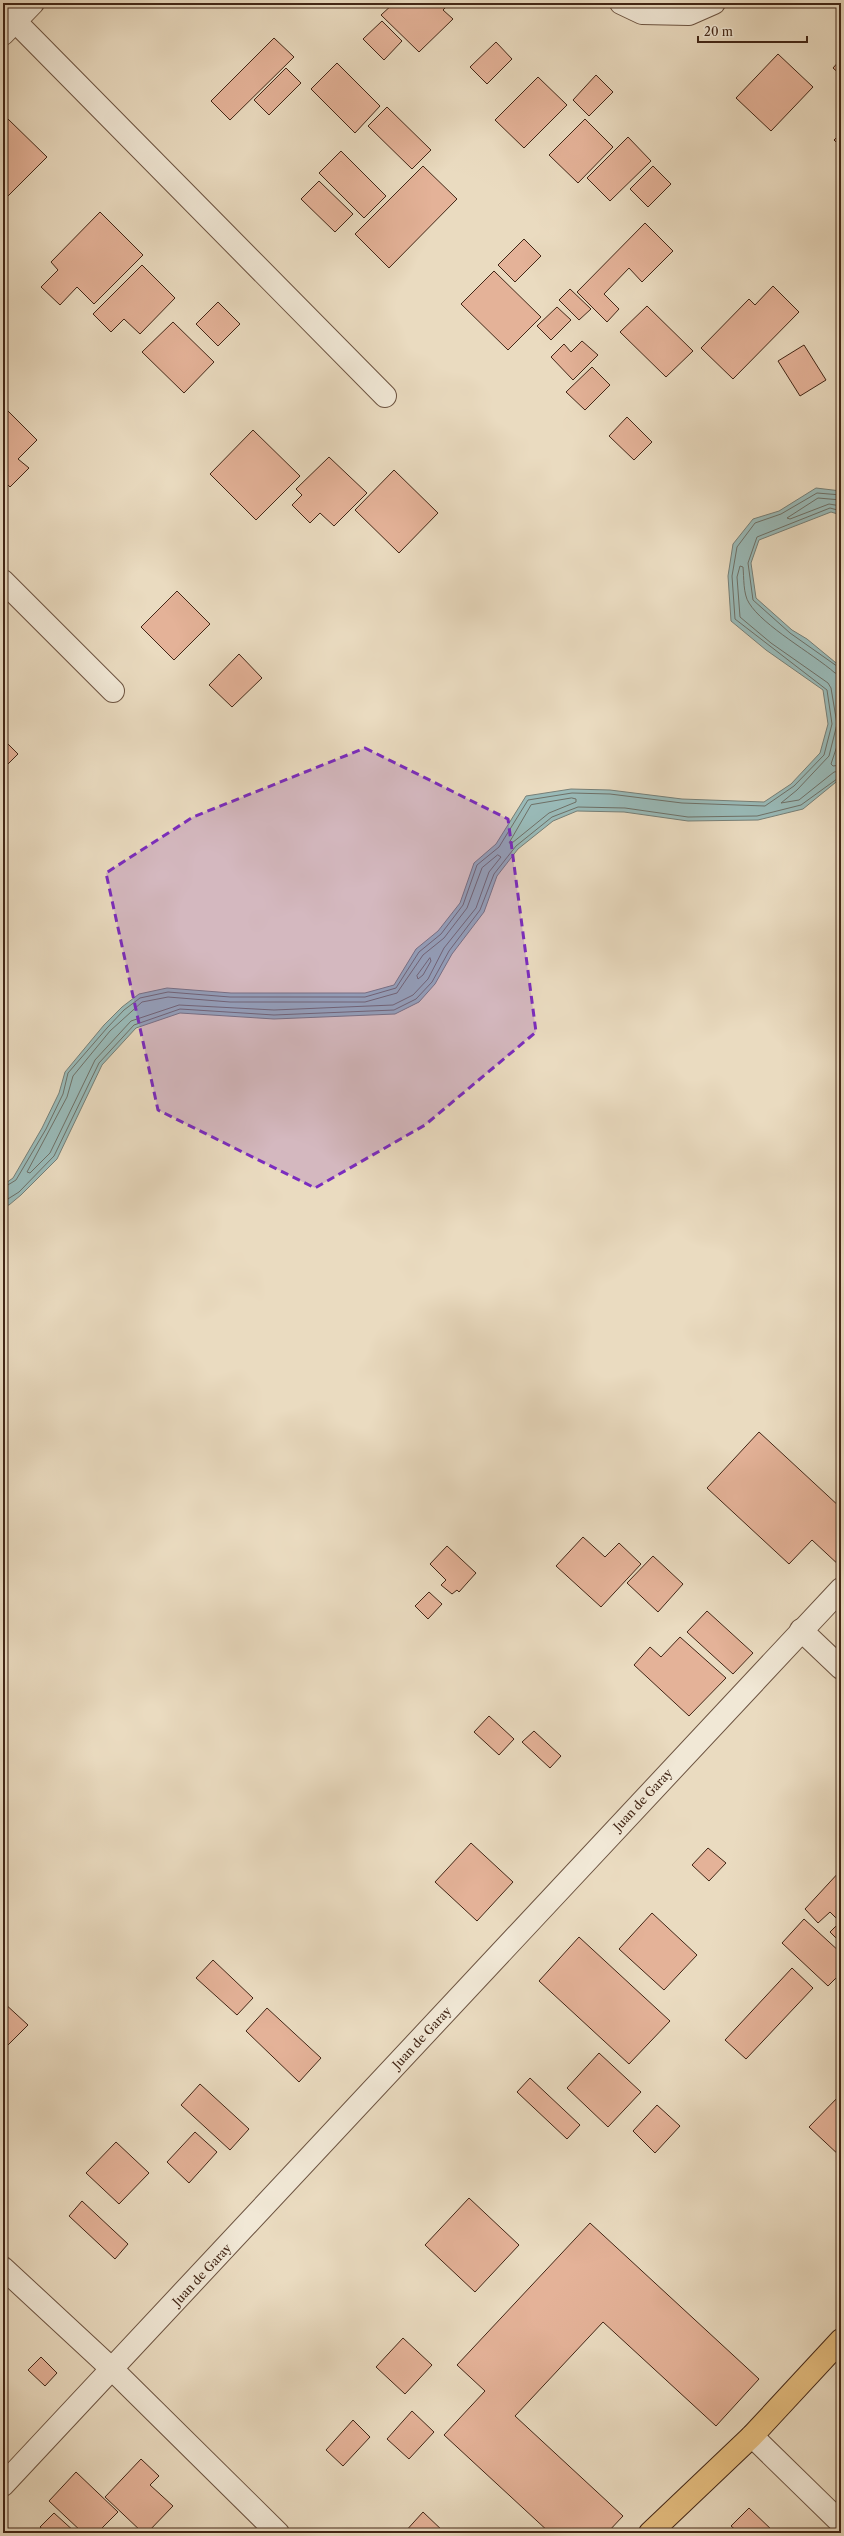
<svg xmlns="http://www.w3.org/2000/svg" width="844" height="2536" viewBox="0 0 844 2536" font-family="'Libre Caslon Text',serif">
  <style>
    .water { fill: #99bab8; stroke: #767f77 }
    .lines { fill: none; stroke-linecap: round; stroke-linejoin: round }
    .shore { stroke: #6e7067; stroke-width: 1 }
    .building { fill: #e4b298; stroke: #422616 }
    .minor-casing { stroke: #6c5340; stroke-width: 24 }
    .major-casing { stroke: #422616; stroke-width: 24 }
    .minor { stroke: #f1e8d6; stroke-width: 22 }
    .major { stroke: #e5be80; stroke-width: 22 }
    .marked { fill: #7b2cbf; fill-opacity: 0.2; stroke: #7b2cbf; stroke-width: 3; stroke-dasharray: 8 5; stroke-linejoin: round }
    .labels { text-anchor: middle; stroke-width: 3.5; stroke-linejoin: round; paint-order: stroke }
    .street-label { font-size: 12px; fill: #422616; stroke: #f1e8d6 }
  </style>
  <rect width="100%" height="100%" fill="#eadbc0"/>
  <filter id="stains"><feTurbulence type="fractalNoise" baseFrequency=".005" numOctaves="4"/><feColorMatrix values="0 0 0 0 .2 0 0 0 0 .09 0 0 0 0 .02 0 0 0 .5 -.17"/></filter>
  <radialGradient id="worn" r=".72"><stop offset=".6" stop-color="#630" stop-opacity="0"/><stop offset="1" stop-color="#630" stop-opacity=".3"/></radialGradient>
  <path class="water" d="M816,488L841,491V515L831,512L759,540L751,563L756,598L792,630L807,639L841,667V778L803,809L758,820L688,821L624,812L577,811L553,821L518,849L497,876L484,912L452,954L435,984L419,1002L395,1014L274,1019L180,1013L136,1028L102,1065L57,1159L21,1195L9,1205L3,1206V1185L13,1178L42,1128L59,1093L65,1072L104,1025L122,1007L139,994L167,988L231,993H365L394,985L416,949L438,931L460,903L474,863L496,844L526,796L571,789L610,790L682,799L764,802L791,784L820,753L828,724L823,690L766,650L731,621L728,576L733,544L753,519L779,511Z"/>
  <g class="lines">
    <g class="shore">
      <path d="M841,500L818,498L787,518L790,519L829,504L841,506"/>
      <path d="M841,511L830,508L757,537L748,563L753,600L790,633L841,669"/>
      <path d="M841,674L835,673C812,653 763,626 749,603C743,594 744,577 743,567L740,566L737,577L740,617L771,643L828,683L831,688L837,724L829,756L797,790L781,803L799,800L834,772L841,771"/>
      <path d="M841,734L831,764L833,766L841,765"/>
      <path d="M572,798L576,799V802L549,813L512,843H509L531,805Z"/>
      <path d="M498,855L501,857L489,872L476,908L444,948L428,979L413,995L393,1005L274,1010L179,1005L131,1021L95,1060L50,1153L30,1173L27,1172L67,1097L73,1076L110,1031L142,1002L168,997L230,1002H365L397,993L423,955L444,938L467,908L482,868Z"/>
      <path d="M430,958L431,961L423,975L418,979L417,976Z"/>
      <path d="M3,1188L16,1180L46,1129L63,1094L68,1073L107,1028L124,1010L140,998L168,992L230,997H365L396,988L419,952L441,934L463,905L477,865L499,847L528,800L572,793L610,794L682,803L765,806L794,786L824,755L832,724L827,690L735,619L732,576L737,547L755,523L781,514L817,493L841,495"/>
      <path d="M3,1202L19,1192L54,1156L99,1063L134,1025L180,1009L274,1015L394,1010L416,999L432,982L449,951L480,910L494,874L516,846L552,817L578,807L625,808L688,817L757,816L801,805L841,776"/>
    </g>
  </g>
  <g class="building">
    <path d="M394,3H450L443,10L453,19L419,52L381,15Z"/>
    <path d="M382,21L402,41L384,60L363,39Z"/>
    <path d="M274,38L294,57L230,120L211,101Z"/>
    <path d="M496,42L512,59L487,84L470,67Z"/>
    <path d="M778,54L813,87L771,131L736,98Z"/>
    <path d="M841,59V75L833,68Z"/>
    <path d="M337,63L380,106L355,133L311,89Z"/>
    <path d="M286,68L301,83L269,115L254,100Z"/>
    <path d="M596,75L613,92L589,116L573,100Z"/>
    <path d="M538,77L567,105L524,148L495,120Z"/>
    <path d="M387,107L431,150L412,169L368,126Z"/>
    <path d="M8,119L47,157L7,197L3,194V124Z"/>
    <path d="M585,119L613,147L578,183L549,155Z"/>
    <path d="M841,133V147L834,140Z"/>
    <path d="M628,137L651,161L610,201L587,178Z"/>
    <path d="M341,151L386,196L364,218L319,173Z"/>
    <path d="M423,166L457,199L389,268L355,234Z"/>
    <path d="M653,166L671,184L648,207L630,189Z"/>
    <path d="M319,181L353,214L335,232L301,199Z"/>
    <path d="M100,212L143,255L94,304L77,287L60,305L41,287L58,270L51,262Z"/>
    <path d="M645,223L673,251L642,282L629,268L604,294L619,309L607,322L577,292Z"/>
    <path d="M524,239L541,256L515,282L498,265Z"/>
    <path d="M142,265L175,298L140,334L124,319L111,332L93,314Z"/>
    <path d="M494,271L541,317L508,350L461,304Z"/>
    <path d="M773,286L799,312L733,379L701,348L749,299L755,305Z"/>
    <path d="M570,289L591,309L579,320L559,300Z"/>
    <path d="M218,302L240,324L218,346L196,324Z"/>
    <path d="M647,306L693,351L666,377L620,332Z"/>
    <path d="M557,307L571,320L551,340L537,326Z"/>
    <path d="M173,322L214,362L184,393L142,352Z"/>
    <path d="M582,341L598,355L573,380L551,357L564,344L571,352Z"/>
    <path d="M804,345L826,380L800,396L778,361Z"/>
    <path d="M592,367L610,385L585,410L566,392Z"/>
    <path d="M3,406L37,440L18,459L29,468L10,487L3,480Z"/>
    <path d="M627,417L652,442L634,460L609,436Z"/>
    <path d="M253,430L300,476L256,520L210,474Z"/>
    <path d="M329,457L367,493L334,526L320,513L310,523L292,505L302,495L296,489Z"/>
    <path d="M394,470L438,513L399,553L355,510Z"/>
    <path d="M177,591L210,624L174,660L141,627Z"/>
    <path d="M239,654L262,678L232,707L209,685Z"/>
    <path d="M3,739L18,754L3,769Z"/>
    <path d="M759,1432L841,1508V1567L812,1540L789,1564L707,1488Z"/>
    <path d="M583,1537L605,1557L619,1543L641,1564L601,1607L556,1566Z"/>
    <path d="M447,1546L476,1573L459,1592L457,1590L452,1594L441,1585L446,1580L430,1564Z"/>
    <path d="M653,1556L683,1584L658,1612L627,1583Z"/>
    <path d="M429,1592L442,1604L428,1619L415,1606Z"/>
    <path d="M707,1611L753,1653L733,1674L687,1632Z"/>
    <path d="M680,1637L726,1678L689,1716L634,1665L650,1647L661,1657Z"/>
    <path d="M489,1716L514,1739L499,1755L474,1732Z"/>
    <path d="M534,1731L561,1756L550,1768L522,1742Z"/>
    <path d="M471,1843L513,1882L477,1921L435,1882Z"/>
    <path d="M708,1848L726,1863L709,1881L692,1865Z"/>
    <path d="M841,1870V1940L839,1941L830,1932L840,1922L830,1912L818,1923L805,1909Z"/>
    <path d="M652,1913L697,1955L664,1990L619,1949Z"/>
    <path d="M804,1919L841,1953V1973L828,1986L782,1943Z"/>
    <path d="M579,1937L670,2021L629,2064L539,1981Z"/>
    <path d="M213,1960L253,1998L237,2015L196,1978Z"/>
    <path d="M792,1968L813,1988L746,2059L725,2040Z"/>
    <path d="M3,2002L28,2025L3,2050Z"/>
    <path d="M267,2008L321,2058L299,2082L246,2031Z"/>
    <path d="M599,2053L641,2092L608,2127L567,2088Z"/>
    <path d="M530,2078L580,2125L567,2139L517,2092Z"/>
    <path d="M200,2084L249,2129L230,2150L181,2105Z"/>
    <path d="M841,2094V2157L809,2127Z"/>
    <path d="M657,2105L680,2126L655,2153L633,2131Z"/>
    <path d="M195,2132L217,2152L189,2183L167,2162Z"/>
    <path d="M116,2142L149,2173L119,2204L86,2173Z"/>
    <path d="M469,2198L519,2245L475,2292L425,2245Z"/>
    <path d="M82,2201L128,2244L115,2259L69,2216Z"/>
    <path d="M590,2223L759,2379L716,2426L603,2322L515,2416L623,2516L607,2533H550L444,2435L485,2391L457,2365Z"/>
    <path d="M403,2338L432,2365L405,2394L376,2367Z"/>
    <path d="M41,2357L57,2373L45,2386L28,2370Z"/>
    <path d="M412,2411L434,2432L409,2459L387,2439Z"/>
    <path d="M353,2420L370,2437L343,2466L326,2450Z"/>
    <path d="M141,2459L159,2476L150,2485L173,2506L147,2533H143L105,2497Z"/>
    <path d="M76,2472L118,2512L97,2533H83L49,2501Z"/>
    <path d="M749,2508L775,2533H739L731,2526Z"/>
    <path d="M423,2512L445,2533H404Z"/>
    <path d="M54,2513L76,2533H47L40,2527Z"/>
  </g>
  <g class="lines">
    <g class="minor-casing">
      <g id="minor">
        <path d="M621,3L642,13L689,14L714,3"/>
        <path d="M3,9L385,396"/>
        <path d="M3,34L33,3"/>
        <path d="M3,581L113,691"/>
        <path d="M801,1630L841,1668"/>
        <path d="M3,2268L113,2370L278,2533"/>
        <path d="M752,2436L841,2523"/>
        <path d="M3,2485L841,1589"/>
      </g>
    </g>
    <g class="major-casing">
      <path id="major" d="M650,2533L752,2436L841,2340"/>
    </g>
    <use href="#minor" class="minor"/>
    <use href="#major" class="major"/>
  </g>
  <path class="marked" d="M365,748L508,819L536,1032L425,1125L315,1188L158,1110L106,873L193,817Z"/>
  <g class="labels">
    <g class="street-label">
      <text transform="translate(643 1800) rotate(-47)" y="4">Juan de Garay</text>
      <text transform="translate(422 2038) rotate(-47)" y="4">Juan de Garay</text>
      <text transform="translate(202 2275) rotate(-47)" y="4">Juan de Garay</text>
    </g>
  </g>
  <rect width="844" height="2536" fill="none" stroke="#eadbc0" stroke-width="16"/>
  <rect x="4" y="4" width="836" height="2528" fill="none" stroke="#422616" stroke-width="2"/>
  <rect x="8" y="8" width="828" height="2520" fill="none" stroke="#422616"/>
  <path d="M698 36v6h109v-6" fill="none" stroke="#422616" stroke-width="2"/>
  <text x="704" y="36" font-size="12" fill="#422616" stroke="#f1e8d6" stroke-width="3" paint-order="stroke">20 m</text>
  <rect width="100%" height="100%" filter="url(#stains)"/>
  <rect width="100%" height="100%" fill="url(#worn)"/>
</svg>
